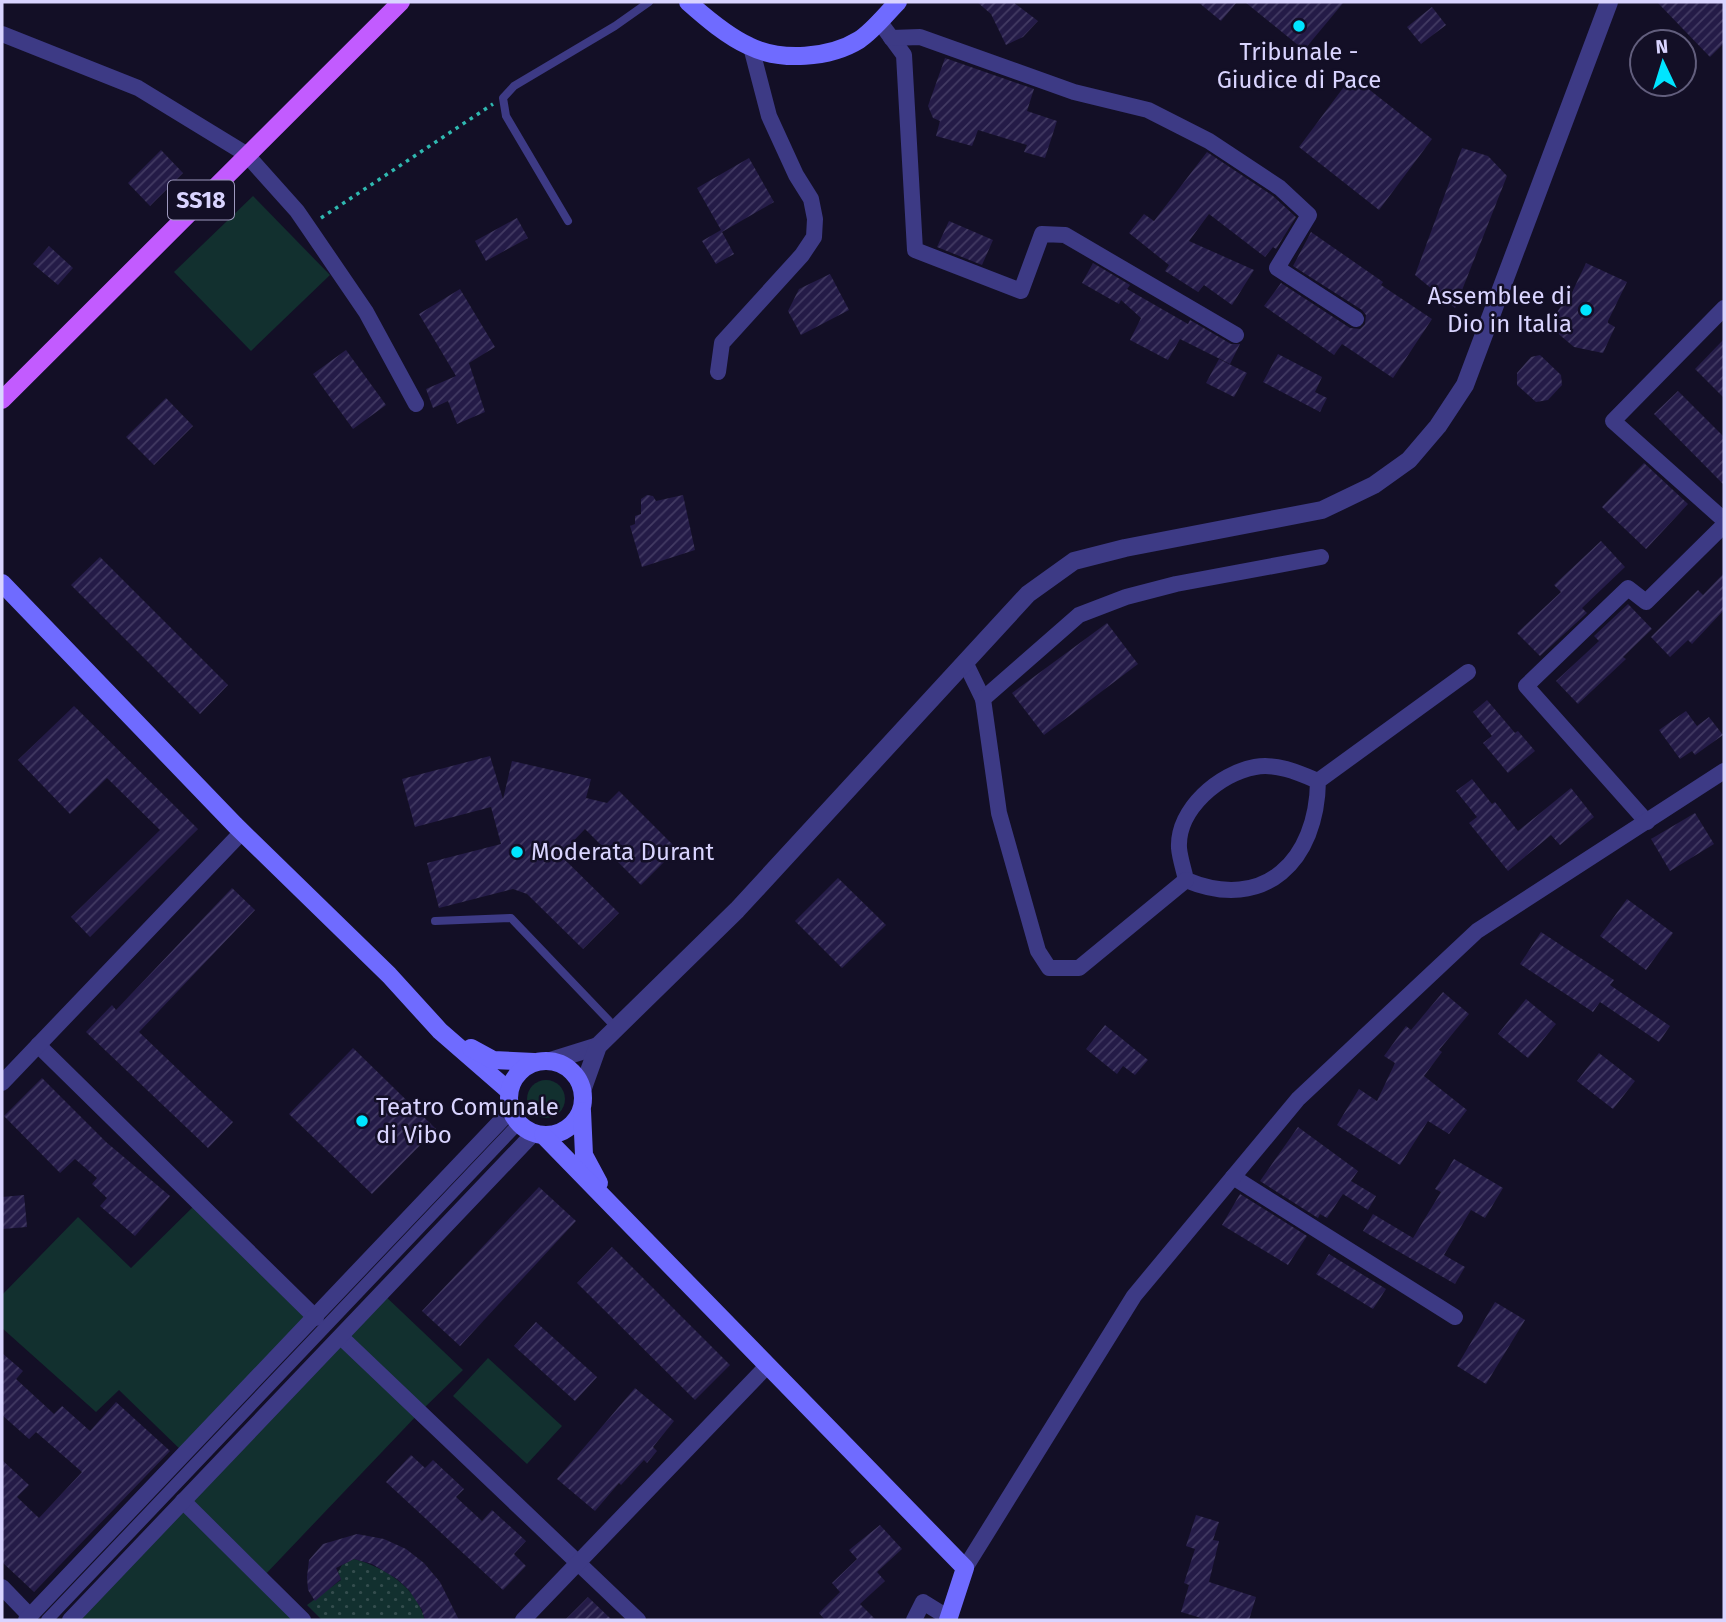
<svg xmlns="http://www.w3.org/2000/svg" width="1726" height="1622" viewBox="0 0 1726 1622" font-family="'Fira Sans',sans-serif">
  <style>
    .grass { fill: #12302f }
    .park { fill: url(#park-dots) }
    .building { fill: url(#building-hatch) }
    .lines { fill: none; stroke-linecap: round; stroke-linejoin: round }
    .path { stroke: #2fb8b0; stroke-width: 3.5; stroke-dasharray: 3.5 5; stroke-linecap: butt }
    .service { stroke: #3d3a85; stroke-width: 8 }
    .pedestrian { stroke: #3d3a85; stroke-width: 12 }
    .minor { stroke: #3d3a85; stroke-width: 16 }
    .tertiary { stroke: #3d3a85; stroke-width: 18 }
    .secondary { stroke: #6f6bff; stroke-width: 18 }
    .primary { stroke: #c25bff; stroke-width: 18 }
    .poi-dot { fill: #00e5ff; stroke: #130f26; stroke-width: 2.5 }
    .labels { text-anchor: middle; stroke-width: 5; stroke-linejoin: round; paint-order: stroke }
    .shield { fill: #130f26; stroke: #9e99be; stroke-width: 2 }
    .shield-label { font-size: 23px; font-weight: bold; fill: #d9d4ff }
    .poi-label { font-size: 24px; fill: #d9d4ff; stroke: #130f26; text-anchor: start }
  </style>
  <defs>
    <pattern id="park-dots" width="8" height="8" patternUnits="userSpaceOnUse" patternTransform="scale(1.75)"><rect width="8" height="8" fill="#12302f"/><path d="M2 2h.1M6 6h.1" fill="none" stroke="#344d4e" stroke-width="1.8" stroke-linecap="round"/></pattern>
    <pattern id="building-hatch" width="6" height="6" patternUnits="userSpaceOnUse" patternTransform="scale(1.75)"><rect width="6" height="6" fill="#241b47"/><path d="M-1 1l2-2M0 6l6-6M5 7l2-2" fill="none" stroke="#433b63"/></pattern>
  </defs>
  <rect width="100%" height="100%" fill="#130f26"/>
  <g class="grass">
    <path d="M253,196L330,275L251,351L174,272Z"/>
    <circle cx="546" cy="1099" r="19"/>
    <path d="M198,1202L316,1318L185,1454L119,1390L96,1412L2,1328V1295L78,1217L131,1268Z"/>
    <path d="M382,1293L463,1370L420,1412L262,1578L303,1620H70Z"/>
    <path d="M488,1358L562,1426L527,1464L453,1396Z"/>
  </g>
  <path class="park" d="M354,1559C386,1568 416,1587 425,1620H322L307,1605L341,1580L338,1572L342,1565Z"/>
  <g class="building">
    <path d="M977,2H1013L1038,21L1023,37L1006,45L991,14Z"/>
    <path d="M1198,2H1237L1221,21Z"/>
    <path d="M1245,2H1344L1304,50Z"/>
    <path d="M1657,2H1724V43L1710,57Z"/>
    <path d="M1432,7L1446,25L1421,44L1407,27Z"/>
    <path d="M945,58L1034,89L1027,111L1057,121L1045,158L1024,152L1027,145L978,130L972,146L936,136L940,121L933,118L928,106Z"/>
    <path d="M1352,76L1432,139L1379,210L1299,147Z"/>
    <path d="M1462,148L1488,156L1507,176L1455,308L1415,275Z"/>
    <path d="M161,150L183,173L150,206L128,183Z"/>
    <path d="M1207,152L1273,196L1296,217L1276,249L1273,247L1265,257L1209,214L1189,241L1254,270L1232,305L1204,285L1198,292L1165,271L1169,265L1129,233L1144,214L1154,221Z"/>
    <path d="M749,158L774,202L722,232L734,254L716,264L702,241L721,230L697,188Z"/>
    <path d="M517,218L528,238L486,261L475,241Z"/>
    <path d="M949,221L993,240L982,265L937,247Z"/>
    <path d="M1311,232L1383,282L1381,285L1432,319L1393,378L1342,344L1334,355L1264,306L1281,283L1350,328L1360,329L1365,324L1366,315L1362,310L1293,266Z"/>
    <path d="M49,246L73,268L58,285L33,264Z"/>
    <path d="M1093,263L1130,285L1127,289L1188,324L1190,320L1231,344H1240L1230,364L1180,339L1168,360L1130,340L1141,318L1121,300L1119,304L1082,283Z"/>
    <path d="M1586,263L1627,282L1608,321V323L1615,327L1603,353L1574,347L1555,331L1558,323L1556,314L1561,306L1566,305Z"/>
    <path d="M830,274L849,310L801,335L788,311L799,289Z"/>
    <path d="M460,289L495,347L469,363L485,412L457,424L448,401L433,408L426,389L456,376L419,314Z"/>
    <path d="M1724,339V398L1695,369Z"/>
    <path d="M346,350L386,405L353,429L313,374Z"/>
    <path d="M1278,354L1322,377L1315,392L1327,398L1320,412L1263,382Z"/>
    <path d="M1540,355L1561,375L1562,385L1548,400L1536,402L1517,385V373L1531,357Z"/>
    <path d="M1219,359L1247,373L1234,397L1206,383Z"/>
    <path d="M1678,391L1724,437V485L1654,414Z"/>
    <path d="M166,398L193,426L154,465L126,437Z"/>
    <path d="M1644,463L1688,504L1646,549L1602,507Z"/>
    <path d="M647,495L653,496L656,501L683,495L695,550L642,567L630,526L635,524V516L641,514V499Z"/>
    <path d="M1601,541L1625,567L1582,608L1587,613L1540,656L1517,633L1561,592L1554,585Z"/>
    <path d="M100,557L228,685L200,714L71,585Z"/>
    <path d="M1724,573V610L1692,644L1688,640L1670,657L1651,637L1698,590L1703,595Z"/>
    <path d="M1628,604L1652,629L1623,657L1626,659L1578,704L1556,681L1599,641L1594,636Z"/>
    <path d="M1107,623L1138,664L1044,735L1012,693Z"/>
    <path d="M1487,700L1515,733L1518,731L1535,751L1508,773L1483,743L1492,736L1473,712Z"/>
    <path d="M74,706L198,829L90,937L71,917L160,830L107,778L70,814L18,760Z"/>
    <path d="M1686,711L1697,726L1709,717L1723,735L1695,755L1692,751L1680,759L1659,730Z"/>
    <path d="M490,756L503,799L512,761L591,779L586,798L607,803L619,791L677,849L641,885L585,829L560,855L619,913L583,949L527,894L513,889L439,908L427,863L501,844L491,807L415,827L402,779Z"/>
    <path d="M1472,779L1492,804L1495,802L1518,831L1571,788L1594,817L1560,845L1551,835L1508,871L1469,823L1477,817L1456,791Z"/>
    <path d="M1695,813L1714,844L1670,871L1651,839Z"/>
    <path d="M838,878L886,925L842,968L795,921Z"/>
    <path d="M232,888L255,910L139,1032L233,1122L208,1148L86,1032L112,1005L116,1010Z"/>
    <path d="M1627,899L1673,933L1646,970L1600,936Z"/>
    <path d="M1541,932L1614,980L1610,985L1670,1026L1659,1042L1600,1002L1593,1012L1520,964Z"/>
    <path d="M1443,992L1469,1014L1439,1050L1442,1052L1424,1076L1467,1110L1449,1134L1428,1121L1400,1165L1337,1125L1359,1089L1377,1101L1395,1063L1384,1056L1406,1026L1411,1030Z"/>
    <path d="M1526,999L1556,1024L1528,1058L1498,1034Z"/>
    <path d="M1105,1025L1148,1060L1135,1075L1123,1066L1117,1074L1086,1049Z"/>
    <path d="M353,1048L436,1129L372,1194L289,1114Z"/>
    <path d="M1599,1053L1635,1081L1613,1109L1577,1081Z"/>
    <path d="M42,1078L106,1142L170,1196L135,1236L100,1206L107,1198L92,1184L97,1178L75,1159L60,1173L4,1116Z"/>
    <path d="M1298,1127L1358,1171L1351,1181L1376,1196L1368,1210L1343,1194L1327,1218L1320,1214L1318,1218L1260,1181Z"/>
    <path d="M1454,1159L1503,1188L1485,1218L1471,1210L1444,1255L1465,1267L1455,1284L1363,1231L1373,1214L1413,1238L1441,1192L1435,1189Z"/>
    <path d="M539,1187L576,1221L460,1346L422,1311Z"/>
    <path d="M1240,1194L1307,1236L1288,1265L1222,1225Z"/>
    <path d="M24,1195L27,1227L2,1229V1197Z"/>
    <path d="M612,1247L730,1365L695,1400L577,1283Z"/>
    <path d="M1329,1254L1386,1289L1373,1309L1316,1274Z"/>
    <path d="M1495,1302L1525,1320L1486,1384L1457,1366Z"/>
    <path d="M536,1322L597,1377L575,1401L514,1346Z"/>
    <path d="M2,1353L23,1371L16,1379L54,1414L62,1406L90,1431L116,1402L170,1451L34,1592L2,1562V1460L29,1485L17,1497L39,1518L82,1472L36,1432L29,1439L2,1415Z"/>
    <path d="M635,1388L674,1421L653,1447L657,1451L647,1463L644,1460L621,1485L619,1483L595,1511L557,1479Z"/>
    <path d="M411,1455L425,1468L433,1460L464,1489L456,1497L482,1521L492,1510L526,1541L514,1554L526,1566L503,1590L386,1482Z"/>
    <path d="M1196,1515L1219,1522L1213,1540L1219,1541L1209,1582L1256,1597L1249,1620H1208L1181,1612L1189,1585L1184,1583L1195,1549L1186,1546Z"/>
    <path d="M880,1525L902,1549L877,1572L885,1581L860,1604L876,1620H825L819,1613L840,1592L832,1583L857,1559L849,1550Z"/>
    <path d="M357,1534L384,1539L406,1549L424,1563L440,1582L459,1620H425L422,1610L409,1590L397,1579L372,1564L354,1559L336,1568L341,1579L315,1601L308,1590L307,1577L309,1560L323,1544Z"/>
    <path d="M588,1597L612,1620H565Z"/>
  </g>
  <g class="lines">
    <path class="path" d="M321,218L493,104"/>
    <g class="service">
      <path d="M568,221L506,116L503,98L514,86L615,26L649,2"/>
      <path d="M435,921L511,918L616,1028"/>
    </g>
    <path class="pedestrian" d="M47,1620L519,1123"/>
    <g class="minor">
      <path d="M879,21L904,55L915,250L1021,291L1042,234L1065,235L1236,335"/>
      <path d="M2,34L138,88L246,154L297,211L308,227L366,312L416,404"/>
      <path d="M891,38L920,37L1074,92L1148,110L1209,141L1280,188L1309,215L1277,268L1356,319"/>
      <path d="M1724,308L1613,421L1724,520"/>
      <path d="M718,372L722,343L802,255L814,237L815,219L811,199L796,175L769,116L751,47"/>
      <path d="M965,662L983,699"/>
      <path d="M1318,781C1317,860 1265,913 1186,880C1184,870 1180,859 1179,848C1177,809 1220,773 1255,767C1277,763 1299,773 1318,781L1468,672"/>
      <path d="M1647,822L1526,686L1628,588L1646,602L1724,525"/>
      <path d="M1186,880L1079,968H1049L1038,951L999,813L983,699L1079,615L1126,597L1176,584L1321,557"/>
      <path d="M38,1045L316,1318"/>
      <path d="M2,1083L242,832"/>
      <path d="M1233,1177L1455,1317"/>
      <path d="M341,1337L638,1620"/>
      <path d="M183,1501L303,1620"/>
      <path d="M965,1568L1134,1296L1298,1099L1477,931L1724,771"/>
      <path d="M2,1587L30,1616"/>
      <path d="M26,1620L511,1110"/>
      <path d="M70,1620L534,1133"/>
      <path d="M523,1620L767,1366"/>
      <path d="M914,1620L923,1602L949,1618"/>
    </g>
    <g class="tertiary">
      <path d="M550,1061L598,1046"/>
      <path d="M583,1088L598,1046L737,910L1028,594L1074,561L1125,548L1322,510L1374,485L1409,460L1438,426L1465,385L1609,2"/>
    </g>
    <g class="secondary">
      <path d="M688,2C706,18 727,36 749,46C781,62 830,58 859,40C873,31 886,14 898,2"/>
      <path d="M2,583L235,825L389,975L440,1031L509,1091"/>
      <path d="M471,1048L493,1060L534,1062"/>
      <circle cx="546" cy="1098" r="37"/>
      <path d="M582,1111L584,1155L599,1183"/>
      <path d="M543,1135L965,1568L948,1620"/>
    </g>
    <path class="primary" d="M2,400L401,2"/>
  </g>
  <g class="poi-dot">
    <circle cx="1299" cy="26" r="7"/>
    <circle cx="1586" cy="310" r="7"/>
    <circle cx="517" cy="852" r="7"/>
    <circle cx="362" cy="1121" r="7"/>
  </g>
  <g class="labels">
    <rect class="shield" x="168" y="180.5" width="66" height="39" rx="5"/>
    <g class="shield-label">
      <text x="201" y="208">SS18</text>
    </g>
    <g class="poi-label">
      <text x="1299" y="60" text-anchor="middle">Tribunale -<tspan x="1299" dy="28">Giudice di Pace</tspan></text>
      <text x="1572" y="304" text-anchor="end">Assemblee di<tspan x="1572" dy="28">Dio in Italia</tspan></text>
      <text x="531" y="860">Moderata Durant</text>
      <text x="376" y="1115">Teatro Comunale<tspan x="376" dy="28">di Vibo</tspan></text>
    </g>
  </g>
  <rect width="1726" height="1622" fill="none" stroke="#d9d4ff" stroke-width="7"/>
  <g transform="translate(1663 63) rotate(356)"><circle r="33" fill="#130f26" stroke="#625e7d" stroke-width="2"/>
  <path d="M0-5L12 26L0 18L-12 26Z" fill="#00e5ff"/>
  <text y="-10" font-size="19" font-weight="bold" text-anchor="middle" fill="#d9d4ff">N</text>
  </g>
</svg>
